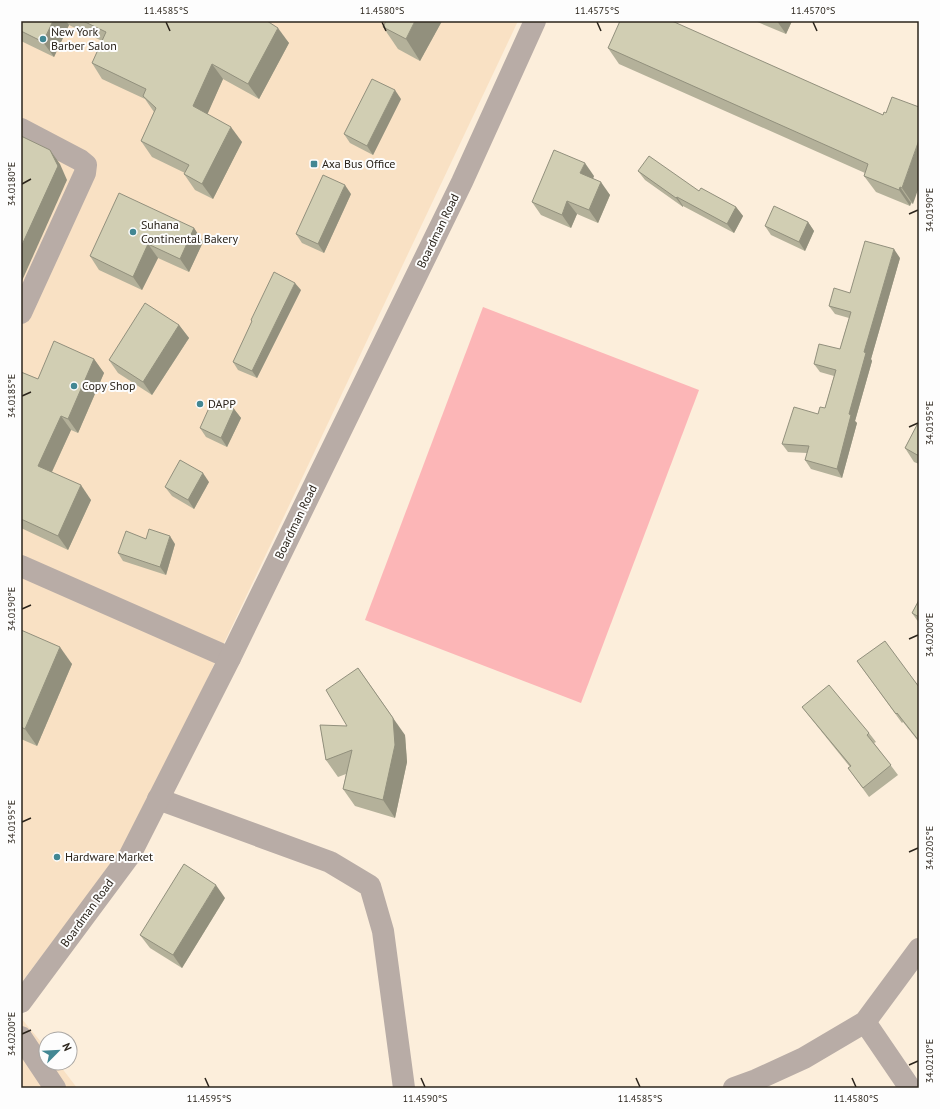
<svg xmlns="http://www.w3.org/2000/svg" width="940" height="1109" viewBox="0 0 940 1109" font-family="'PT Sans',sans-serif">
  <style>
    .built { fill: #f9e1c4 }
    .green { fill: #fcb6b7 }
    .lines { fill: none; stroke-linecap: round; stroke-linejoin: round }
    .minor { stroke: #b8aca6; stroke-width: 22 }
    .wall { fill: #b4b19a }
    .shaded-wall { fill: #92907d }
    .building { fill: #d1ceb3; stroke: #92907d }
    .ticks { fill: none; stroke: #2b241b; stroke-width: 1.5 }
    .poi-dot { fill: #428793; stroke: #fdfdfd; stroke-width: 1.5 }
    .labels { text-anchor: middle; stroke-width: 4; stroke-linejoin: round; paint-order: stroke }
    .poi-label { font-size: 12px; fill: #2b241b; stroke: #fdfdfd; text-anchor: start }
    .street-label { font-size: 12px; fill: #2b241b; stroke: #fdfdfd }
    .neatline { fill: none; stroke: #2b241b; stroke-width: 1.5 }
    .ticks-label { font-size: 10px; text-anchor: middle; fill: #2b241b }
  </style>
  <rect width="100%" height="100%" fill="#fceedb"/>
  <g class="built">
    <path d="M21,21H518L132,838L21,983Z"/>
    <path d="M21,1018L46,1048V1063H58L77,1088H21Z"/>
  </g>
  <path class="green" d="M483,307L699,390L581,703L365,620Z"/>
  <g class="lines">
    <g class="minor">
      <path d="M21,129L80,160L86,165L85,173L21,313"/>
      <path d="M21,566L230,658"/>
      <path d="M158,799L330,862L370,886L383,931L404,1088"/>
      <path d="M21,1002L130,855L230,658L462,182L535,21"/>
      <path d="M865,1022L910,1088"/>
      <path d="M21,1037L55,1088"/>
      <path d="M734,1088L756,1080L804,1058L865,1022L919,949"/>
    </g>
  </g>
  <g class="wall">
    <path d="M21,21H267L289,43L259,99L223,79L207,114L242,142L213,199L195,190L184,174L185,173L152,157L141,141L154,112L145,99L102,79L92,63L102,41L69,25L54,57L21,41Z"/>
    <path d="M442,21L420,61L398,49L383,27Z"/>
    <path d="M755,21H792L786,34Z"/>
    <path d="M608,48L883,115L913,204L911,203L910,206L876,192L864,176L865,173L619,64Z"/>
    <path d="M401,99L373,155L350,143L344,134Z"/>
    <path d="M638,171L699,191L736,207L743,216L734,233L683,206V207L645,180Z"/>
    <path d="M594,176L593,178L610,195L598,223L577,214L571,228L541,215L532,202Z"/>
    <path d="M351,194L324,253L302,243L296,234Z"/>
    <path d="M808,222L814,231L805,251L771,235L765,226Z"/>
    <path d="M194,228L203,242L189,272L158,258L142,290L99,270L90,256Z"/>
    <path d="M900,258L871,359L872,361L855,421L857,423L842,478L811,469L805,460L807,453L788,452L782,444L825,408L834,376L820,372L814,364L840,349L849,318L835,314L829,306L850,293Z"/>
    <path d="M301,290L257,378L238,370L233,362L252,322L251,320Z"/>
    <path d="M179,325L189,338L152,395L118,373L109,360Z"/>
    <path d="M94,359L104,373L78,433L71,430L52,472L91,500L68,550L21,528V372L38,379Z"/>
    <path d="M234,409L241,418L227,447L206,437L200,428Z"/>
    <path d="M919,421V464L914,462L905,448Z"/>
    <path d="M209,482L194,509L172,496L165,487Z"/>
    <path d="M175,544L166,575L123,561L118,553Z"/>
    <path d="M919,600V623L912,613Z"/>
    <path d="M21,630L72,664L37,746L21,739Z"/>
    <path d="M857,661L919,687V742L903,722L902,723Z"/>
    <path d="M802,707L869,733L876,742L874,743L898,775L869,797L848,768L850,767L809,716Z"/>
    <path d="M320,725L405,735L407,762L395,818L355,806L343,789L346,774L338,777L326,760Z"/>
    <path d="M225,898L182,968L150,948L140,935Z"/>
  </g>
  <g class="shaded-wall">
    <path d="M53,21H66L69,25L54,57L43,42Z"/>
    <path d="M415,21H442L420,61L406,39Z"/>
    <path d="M777,21H792L786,34Z"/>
    <path d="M278,28L289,43L259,99L248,84Z"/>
    <path d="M212,64L223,79L204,122L193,106Z"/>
    <path d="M395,90L401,99L373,155L367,146Z"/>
    <path d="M231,127L242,142L213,199L202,184Z"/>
    <path d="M919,140V187L913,204L902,188Z"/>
    <path d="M50,150L60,164L67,180L21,283V247Z"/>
    <path d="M585,163L594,176L590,186L580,173Z"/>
    <path d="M601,182L610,195L598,223L589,210Z"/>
    <path d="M345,185L351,194L324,253L318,244Z"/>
    <path d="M900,187L911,203L910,206L899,190Z"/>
    <path d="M677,197L683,206V207L676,198Z"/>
    <path d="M567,201L577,214L571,228L562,215Z"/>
    <path d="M736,207L743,216L734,233L727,224Z"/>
    <path d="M808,222L814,231L805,251L799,242Z"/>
    <path d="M194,228L203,242L189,272L180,259Z"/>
    <path d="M148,244L158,258L142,290L133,277Z"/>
    <path d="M894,249L900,258L871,359L872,361L855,421L857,423L842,478L837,469L849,414L864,352Z"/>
    <path d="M295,283L301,290L257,378L252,371Z"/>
    <path d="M179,325L189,338L152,395L143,382Z"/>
    <path d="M94,359L104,373L78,433L68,419Z"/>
    <path d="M234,409L241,418L227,447L221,438Z"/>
    <path d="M61,416L71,430L48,480L38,466Z"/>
    <path d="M203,473L209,482L194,509L188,500Z"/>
    <path d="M81,485L91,500L68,550L58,536Z"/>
    <path d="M170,536L175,544L166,575L160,567Z"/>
    <path d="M60,647L72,664L37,746L25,729Z"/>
    <path d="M358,668L405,735L407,762L395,818L383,800Z"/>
    <path d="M216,885L225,898L182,968L173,955Z"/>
  </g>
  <g class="building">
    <path d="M21,21H53L43,42L21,31Z"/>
    <path d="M83,21H267L278,28L248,84L212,64L193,106L231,127L202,184L184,174L189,165L141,141L156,108L143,96L146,89L92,63L106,32Z"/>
    <path d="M386,21H415L406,39L383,27Z"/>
    <path d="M620,21H672L883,115L884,112L886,113L892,97L919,107V140L902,188L900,187L899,190L864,176L868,164L608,48Z"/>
    <path d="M372,79L395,90L367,146L344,134Z"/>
    <path d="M21,136L50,150L58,166L21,247Z"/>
    <path d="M554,150L585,163L580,173L601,182L589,210L567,201L562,215L532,202Z"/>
    <path d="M649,156L699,191L701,188L736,207L727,224L677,197L676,198L638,171Z"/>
    <path d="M323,175L345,185L318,244L296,234Z"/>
    <path d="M119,193L194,228L180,259L148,244L133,277L90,256Z"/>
    <path d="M774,206L808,222L799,242L765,226Z"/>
    <path d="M865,241L894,249L864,352L866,353L849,414L851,415L837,469L805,460L809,446L782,444L794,407L818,414L820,407L825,408L836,370L814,364L819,344L840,349L851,312L829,306L834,288L850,293Z"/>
    <path d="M274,272L295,283L252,371L233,362L252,321L251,320Z"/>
    <path d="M145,303L179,325L143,382L109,360Z"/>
    <path d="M54,341L94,359L68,419L61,416L38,466L81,485L58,536L21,519V372L38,379Z"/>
    <path d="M213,399L234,409L221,438L200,428Z"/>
    <path d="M919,421V456L905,448Z"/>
    <path d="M180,460L203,473L188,500L165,487Z"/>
    <path d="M149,529L170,536L160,567L118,553L126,531L146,539Z"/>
    <path d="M919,600V617L912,613Z"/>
    <path d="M21,630L60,647L25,729L21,727Z"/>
    <path d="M885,641L919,687V741L897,713L896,714L857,661Z"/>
    <path d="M358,668L393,718L395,745L383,800L343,789L352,750L326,760L320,725L347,726L326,690Z"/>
    <path d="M829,685L869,733L867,735L891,765L863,788L848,768L851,766L802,707Z"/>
    <path d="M184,864L216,885L173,955L140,935Z"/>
  </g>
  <path class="ticks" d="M166,22L170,31M382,22L386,31M597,22L601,31M813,22L817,31M22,184L31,179M909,214L918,210M22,396L31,392M909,427L918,423M22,609L31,605M909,639L918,635M22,822L31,818M909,852L918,848M22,1034L31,1030M909,1065L918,1061M205,1078L209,1087M421,1078L425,1087M636,1078L640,1087M852,1078L856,1087"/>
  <g class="poi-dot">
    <circle cx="43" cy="39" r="4"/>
    <rect x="310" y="160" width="8" height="8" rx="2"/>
    <circle cx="133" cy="232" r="4"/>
    <circle cx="74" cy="386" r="4"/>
    <circle cx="200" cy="404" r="4"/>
    <circle cx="57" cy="857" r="4"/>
  </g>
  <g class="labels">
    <g class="poi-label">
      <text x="51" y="36">New York<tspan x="51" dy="14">Barber Salon</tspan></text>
      <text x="322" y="168">Axa Bus Office</text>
      <text x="141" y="229">Suhana<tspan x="141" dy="14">Continental Bakery</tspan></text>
      <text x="82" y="390">Copy Shop</text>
      <text x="208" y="408">DAPP</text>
      <text x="65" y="861">Hardware Market</text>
    </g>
    <g class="street-label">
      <text transform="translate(438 231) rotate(-64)" y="4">Boardman Road</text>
      <text transform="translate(296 522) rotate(-64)" y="4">Boardman Road</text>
      <text transform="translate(87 913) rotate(-54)" y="4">Boardman Road</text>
    </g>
  </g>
  <rect width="940" height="1109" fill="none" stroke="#fdfdfd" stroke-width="44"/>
  <g transform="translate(58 1051) rotate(66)"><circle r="19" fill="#fdfdfd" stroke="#a9a6a3"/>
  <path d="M0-3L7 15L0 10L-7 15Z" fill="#428793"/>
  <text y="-6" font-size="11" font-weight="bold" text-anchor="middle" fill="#2b241b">N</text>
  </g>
  <rect x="22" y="22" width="896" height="1065" class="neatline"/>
  <g class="ticks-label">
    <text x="166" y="14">11.4585°S</text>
    <text x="382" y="14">11.4580°S</text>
    <text x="597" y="14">11.4575°S</text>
    <text x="813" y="14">11.4570°S</text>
    <text transform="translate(11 184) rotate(-90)" y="4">34.0180°E</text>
    <text transform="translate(929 210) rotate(-90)" y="4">34.0190°E</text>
    <text transform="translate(11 396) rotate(-90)" y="4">34.0185°E</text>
    <text transform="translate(929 423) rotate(-90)" y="4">34.0195°E</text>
    <text transform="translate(11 609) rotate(-90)" y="4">34.0190°E</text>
    <text transform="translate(929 635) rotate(-90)" y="4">34.0200°E</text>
    <text transform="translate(11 822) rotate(-90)" y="4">34.0195°E</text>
    <text transform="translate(929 848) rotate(-90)" y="4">34.0205°E</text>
    <text transform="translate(11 1034) rotate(-90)" y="4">34.0200°E</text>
    <text transform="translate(929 1061) rotate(-90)" y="4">34.0210°E</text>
    <text x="209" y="1102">11.4595°S</text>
    <text x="425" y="1102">11.4590°S</text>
    <text x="640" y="1102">11.4585°S</text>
    <text x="856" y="1102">11.4580°S</text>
  </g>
</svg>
